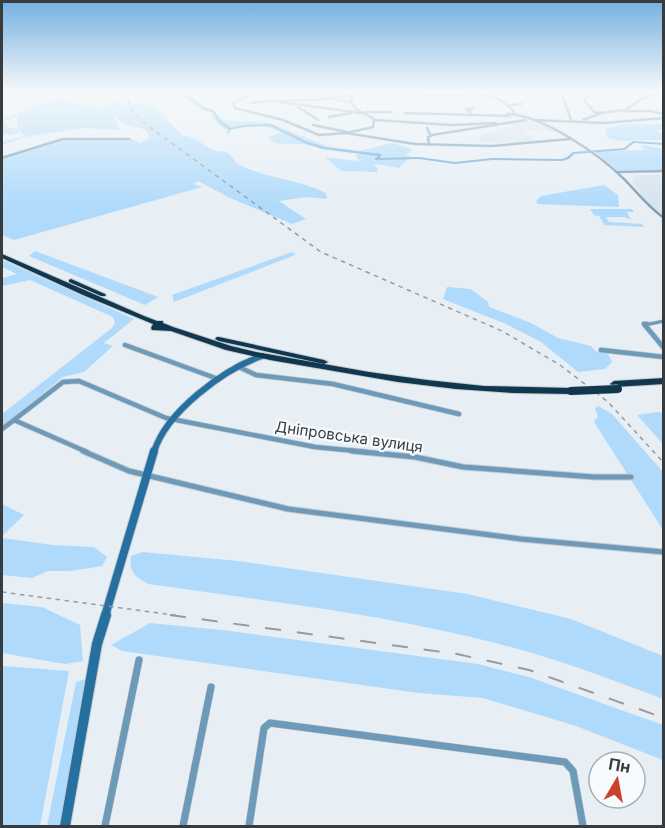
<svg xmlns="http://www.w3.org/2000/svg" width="665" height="828" viewBox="0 0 665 828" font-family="Inter,sans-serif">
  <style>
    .built { fill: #d6e4f0 }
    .green { fill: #afdafb }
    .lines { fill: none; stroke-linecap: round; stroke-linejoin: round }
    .stream { stroke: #6aa7d3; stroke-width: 1.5 }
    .river { fill: #6aa7d3; fill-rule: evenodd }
    .street-far4-casing { stroke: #c4cbd1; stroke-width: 3 }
    .street-far3-casing { stroke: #c4cbd1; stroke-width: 4 }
    .street-far2-casing { stroke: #c4cbd1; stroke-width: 6 }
    .street-far1-casing { stroke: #c4cbd1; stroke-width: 7 }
    .street-casing { stroke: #c4cbd1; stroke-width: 8 }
    .secondary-far2-casing { stroke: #c4cbd1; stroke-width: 8 }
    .secondary-far1-casing { stroke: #c4cbd1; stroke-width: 10 }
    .secondary-casing { stroke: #c4cbd1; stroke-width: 12 }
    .highway-casing { stroke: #c4cbd1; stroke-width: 2 }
    .street-far4 { stroke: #6e9aba; stroke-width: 2 }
    .street-far3 { stroke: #6e9aba; stroke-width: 3 }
    .street-far2 { stroke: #6e9aba; stroke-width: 4.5 }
    .street-far1 { stroke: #6e9aba; stroke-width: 5 }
    .street { stroke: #6e9aba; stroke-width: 7 }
    .secondary-far2 { stroke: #26709f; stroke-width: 6 }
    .secondary-far1 { stroke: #26709f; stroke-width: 8 }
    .secondary { stroke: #26709f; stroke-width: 10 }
    .highway { fill: #11374f; fill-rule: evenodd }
    .rail-far1 { stroke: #969ba0; stroke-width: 1.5; stroke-dasharray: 4.5 4.5; stroke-linecap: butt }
    .rail { stroke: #969ba0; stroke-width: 2; stroke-dasharray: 16 16; stroke-linecap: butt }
    .highway-bridge-casing { stroke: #c4cbd1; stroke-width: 9; stroke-linecap: butt }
    .highway-bridge { stroke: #11374f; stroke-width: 8 }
    .labels { text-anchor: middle; stroke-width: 4.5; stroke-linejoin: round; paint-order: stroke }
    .street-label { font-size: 15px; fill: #393c3f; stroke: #f8fbfe }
  </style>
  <rect width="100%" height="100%" fill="#e7eff5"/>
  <g class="built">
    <path d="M387,91H404L406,94L428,98L370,104L360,96Z"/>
    <path d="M528,121L544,125L555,132L523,130L536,141L528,142L482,143L478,136L516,126L512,122Z"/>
    <path d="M635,175H663V216L652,208L632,182Z"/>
  </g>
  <g class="green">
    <path d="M59,99L98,108L114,102L126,105L143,104L154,107L183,136C197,136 203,147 216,151C220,152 225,150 229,154C234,158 234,163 242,166C269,179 299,179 326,193L327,199L307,197L279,201L306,219L292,224L228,197L198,181L194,184L202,187L14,240L2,235V156L62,138H131L140,143L150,138L146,130L127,125L106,111L114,117L120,130L81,128L25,137L2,145V142L25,136L18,129L19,132L12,135L2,134V124L9,123L4,126L17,129V116L2,122V120C20,112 39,104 59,99Z"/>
    <path d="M213,110L225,121L268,122L327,146L360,151L392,143L413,149L406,155L411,157L399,168L376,164L374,165L378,169L377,172L341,171L325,157L356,161L359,160L356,157L357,153C338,153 319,146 300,144C290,144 281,145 271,142L269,137L281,132L259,125L231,130L224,129L215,122L210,111Z"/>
    <path d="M622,124H663V129L657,131L663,134V141C648,138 618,144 607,137L605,131L607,128Z"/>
    <path d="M645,145L663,149V170H617L595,152L644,150L641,146Z"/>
    <path d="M604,185L618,195L619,207L538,204L536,201L541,196Z"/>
    <path d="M590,209H632L634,212H627L631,220L625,217H606L609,222L642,224L644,227L604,225L599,216L594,215Z"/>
    <path d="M35,251L158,297L145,305L29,256Z"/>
    <path d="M292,252L295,255L174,302L172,295Z"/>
    <path d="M2,260L134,319L104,343L113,346L84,372L63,377L2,427V414L112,328L115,322L113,317L30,280L2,286V278L17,274L2,267Z"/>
    <path d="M447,287L471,289L488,302L489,307L531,323L558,338L591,346L595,351L608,354L612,362L605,369L578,372L541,342L506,324L443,299Z"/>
    <path d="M598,406L612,414L663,472V530L594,422L598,416L595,409Z"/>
    <path d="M658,412L663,413V444L637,415Z"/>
    <path d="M2,504L24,515L2,536Z"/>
    <path d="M2,538L53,545L94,547L107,557L102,566L70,571H48L32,578L2,575Z"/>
    <path d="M142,552L238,561L467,594L571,619L663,656V699C610,679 555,658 499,644C384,614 265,601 148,584C134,576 129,573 131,556Z"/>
    <path d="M2,603L42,607L80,625L83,661L65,664L2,653Z"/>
    <path d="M150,623L222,630L478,664L529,677L663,725V760L576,726L483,698L419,693L122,651L111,645Z"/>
    <path d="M2,666L69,671L40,826H2Z"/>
    <path d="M86,679L61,826H47L76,682Z"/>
  </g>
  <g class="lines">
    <path class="stream" d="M228,133L230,129"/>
    <path class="river" d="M187,91H189L188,96L206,108L214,110L220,120L231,128L243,125L271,124L306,141L324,147L382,154L380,158L419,157L455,162L492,158L562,159L567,157L573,152L624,148L633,141L664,143V145L634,143L625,150L574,154L569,159L562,161L492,160L455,164L419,159L376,160L374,159L378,156L322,149L304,143L270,126L243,127L229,130L218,122L212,112L203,110L185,97Z"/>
    <g class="street-far4-casing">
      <g id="street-far4">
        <path d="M245,91L247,96L233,103L235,108L283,120L319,135L346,133L415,144L492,146L570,139"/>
        <path d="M419,91V94L427,96L483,94"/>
        <path d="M460,91C482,94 503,95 516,115"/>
        <path d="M546,91L562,94"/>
        <path d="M561,91L571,120"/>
        <path d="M593,91L596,95L585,97V101L594,112L601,113"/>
        <path d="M600,91H614"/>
        <path d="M333,99L351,102"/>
        <path d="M280,101L314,100L352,95"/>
        <path d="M251,103L273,101L361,113"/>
        <path d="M511,105L522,104"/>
        <path d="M298,107L318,120"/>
        <path d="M625,111H650L664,114"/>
        <path d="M365,112H392"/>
        <path d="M471,112L466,109L474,108"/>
        <path d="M405,113L510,116"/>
        <path d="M509,116L507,114C541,114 600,155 624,179C638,193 648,207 664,218"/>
        <path d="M329,117L351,113"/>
        <path d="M375,120L452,125L496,123"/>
        <path d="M533,120L604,123L664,118"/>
        <path d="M583,120L601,113L625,110L642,99L664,92"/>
        <path d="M313,125L347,132"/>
        <path d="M427,128L431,136"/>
        <path d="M346,133L373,127L374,119L356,109L351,101L352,95L372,91"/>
        <path d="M429,145L428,137L432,135L526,120"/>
        <path d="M2,158L63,139H129"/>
        <path d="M616,172L664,171"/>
      </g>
    </g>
    <g class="street-far3-casing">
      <path id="street-far3" d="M645,325L664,321"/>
    </g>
    <g class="street-far2-casing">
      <g id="street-far2">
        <path d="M647,324H644L664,348"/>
        <path d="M125,345L218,379"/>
        <path d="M601,350L664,357"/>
        <path d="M237,366L256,375L333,384L459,414"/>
        <path d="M14,420L63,382L79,381L166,418L315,447L367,452"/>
        <path d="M2,429L14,420L87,452"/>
      </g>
    </g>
    <g class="street-far1-casing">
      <g id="street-far1">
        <path d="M83,451L129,471L288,509L521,539L664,552"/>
        <path d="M352,451L415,457L463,467L594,477H631"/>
      </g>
    </g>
    <g class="street-casing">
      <g id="street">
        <path d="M105,826L139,660"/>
        <path d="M183,826L211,687"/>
        <path d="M249,826L264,728L270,723L565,762L573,771L583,826"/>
      </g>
    </g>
    <g class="secondary-far2-casing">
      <path id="secondary-far2" d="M154,452C166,412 224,369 262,356"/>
    </g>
    <g class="secondary-far1-casing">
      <path id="secondary-far1" d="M105,616L154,451"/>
    </g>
    <g class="secondary-casing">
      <path id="secondary" d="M65,826L97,644L106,615"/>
    </g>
    <g class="highway-casing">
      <g id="highway">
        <path d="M2,254L144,316L157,321H163V323L173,327L231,346L256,352L369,372L427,380L484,386L571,388L575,391L571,394L513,393L456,389L398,382L270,360L226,350L171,331L152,330L151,328L153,324L83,295L2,258Z"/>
        <path d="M71,279L105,294L106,295L105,296H101L69,282V280Z"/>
        <path d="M217,337H219L324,360L328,362L324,364L219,341L215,339Z"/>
        <path d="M664,378V384L614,387L610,384L614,381Z"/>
      </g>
    </g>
    <use href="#street-far4" class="street-far4"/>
    <use href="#street-far3" class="street-far3"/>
    <use href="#street-far2" class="street-far2"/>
    <use href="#street-far1" class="street-far1"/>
    <use href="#street" class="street"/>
    <use href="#secondary-far2" class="secondary-far2"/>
    <use href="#secondary-far1" class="secondary-far1"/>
    <use href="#secondary" class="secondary"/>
    <use href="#highway" class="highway"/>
    <g class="rail-far1">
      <path d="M126,91L130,109L140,120L321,252L502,331L560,365L608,402L664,463"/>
      <path d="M2,592L181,616"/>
    </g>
    <path class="rail" d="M170,615L457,654L529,670L664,718"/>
    <g class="highway-bridge-casing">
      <path id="highway-bridge" d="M571,391L618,389"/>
    </g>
    <use href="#highway-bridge" class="highway-bridge"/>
  </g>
  <linearGradient id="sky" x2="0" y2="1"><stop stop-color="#75afe0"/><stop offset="0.44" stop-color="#f4f8fa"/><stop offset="1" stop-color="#f4f8fa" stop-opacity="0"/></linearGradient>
  <rect width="665" height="207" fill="url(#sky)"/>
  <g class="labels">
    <g class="street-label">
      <text transform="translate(349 437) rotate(8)" y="5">Дніпровська вулиця</text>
    </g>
  </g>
  <rect width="665" height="828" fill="none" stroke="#393c3f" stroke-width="6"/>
  <g transform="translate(617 780) rotate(10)"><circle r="28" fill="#f8fbfe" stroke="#acafb2" stroke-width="1.5"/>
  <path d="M0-4.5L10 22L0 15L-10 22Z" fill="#cc402d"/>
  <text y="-9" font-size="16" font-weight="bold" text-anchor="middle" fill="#393c3f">Пн</text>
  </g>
</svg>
